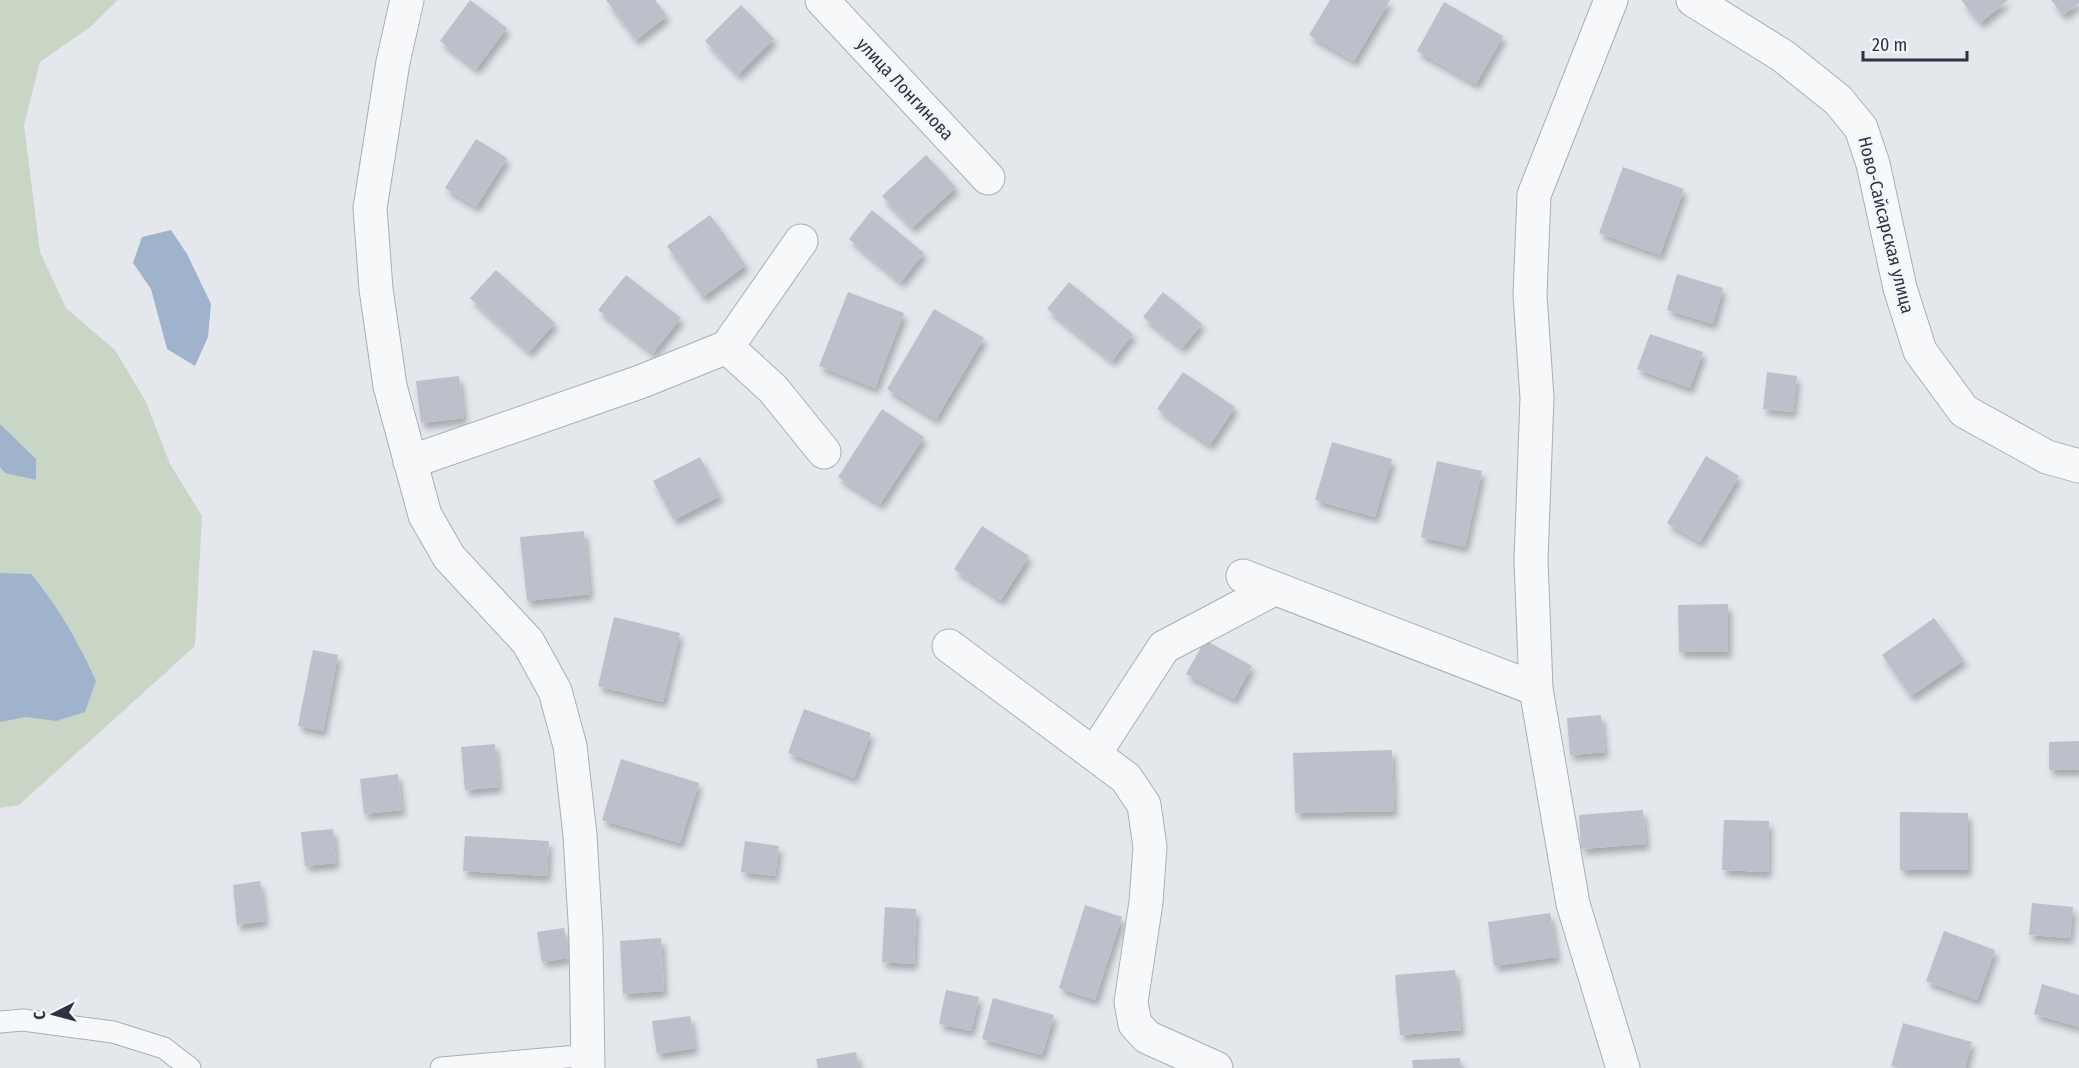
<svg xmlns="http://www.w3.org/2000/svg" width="2079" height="1068" viewBox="0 0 2079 1068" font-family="'Fira Sans Condensed',sans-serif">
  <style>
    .green { fill: #c9d6c5 }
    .water { fill: #9fb4cc }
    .building { fill: #bbc0ca; filter: url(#shadow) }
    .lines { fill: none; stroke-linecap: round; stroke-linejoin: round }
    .service-casing { stroke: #a9aeb7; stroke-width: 23 }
    .minor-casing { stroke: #a9aeb7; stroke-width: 35 }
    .service { stroke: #f7f8fa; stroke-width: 21 }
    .minor { stroke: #f7f8fa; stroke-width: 33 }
    .labels { text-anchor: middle; stroke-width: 5; stroke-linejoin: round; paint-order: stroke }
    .street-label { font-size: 18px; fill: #2b3445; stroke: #f4f6f9 }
  </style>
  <defs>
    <filter id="shadow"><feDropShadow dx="3.5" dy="6" stdDeviation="3" flood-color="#0004"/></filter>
  </defs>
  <rect width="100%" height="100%" fill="#e4e7ec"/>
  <path class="green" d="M0,0H118L90,27L40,62L24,125L40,252L66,308L115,350L146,402L170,464L202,516L195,646L19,805L0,808Z"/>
  <g class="water">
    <path d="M171,230L187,254L211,304L208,337L195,366L167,349L151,289L133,263L142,237Z"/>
    <path d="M0,424L36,459V480L5,473L0,467Z"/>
    <path d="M0,573L31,574C58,606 79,643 96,681L85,712L56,721L26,717L0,722Z"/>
  </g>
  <g class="building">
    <path d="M470,0L507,28L476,69L440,41Z"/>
    <path d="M606,0H655L667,16L636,40Z"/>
    <path d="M1330,0H1390L1354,61L1309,35Z"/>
    <path d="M1961,0H2008L1980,23Z"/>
    <path d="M2051,0H2079V3L2063,15Z"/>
    <path d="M1444,2L1503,36L1476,84L1417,51Z"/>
    <path d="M741,5L774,39L738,75L705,41Z"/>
    <path d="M476,139L507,158L476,207L445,188Z"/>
    <path d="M926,155L956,187L912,228L882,196Z"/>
    <path d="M1623,167L1684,189L1660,255L1599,233Z"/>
    <path d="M872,210L924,253L901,282L849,239Z"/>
    <path d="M710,215L746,265L703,297L667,246Z"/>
    <path d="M496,270L555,323L529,352L470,298Z"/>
    <path d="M1677,274L1723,288L1713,324L1667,310Z"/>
    <path d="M626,275L681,318L653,353L598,310Z"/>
    <path d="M1069,282L1133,334L1112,361L1047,309Z"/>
    <path d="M848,292L904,313L875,388L819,366Z"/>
    <path d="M1163,292L1202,324L1182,348L1143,317Z"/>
    <path d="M934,309L984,338L936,419L887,389Z"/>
    <path d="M1650,334L1703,352L1690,388L1637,369Z"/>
    <path d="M1183,372L1235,407L1210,445L1157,409Z"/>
    <path d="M1767,372L1797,376L1793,412L1763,409Z"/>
    <path d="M459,376L464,418L421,423L416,381Z"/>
    <path d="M882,409L924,437L880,504L838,477Z"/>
    <path d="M1332,442L1392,459L1375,517L1315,500Z"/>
    <path d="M1706,456L1739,476L1700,542L1667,523Z"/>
    <path d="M700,457L720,496L674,520L653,481Z"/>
    <path d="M1437,461L1482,471L1465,547L1421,537Z"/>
    <path d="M982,526L1029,556L1001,600L954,569Z"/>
    <path d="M584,531L590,594L527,601L520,537Z"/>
    <path d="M1728,604V652H1679L1678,605Z"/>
    <path d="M614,617L680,633L663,702L598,686Z"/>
    <path d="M1934,618L1964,660L1911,696L1882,655Z"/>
    <path d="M1205,640L1252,666L1234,699L1186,674Z"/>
    <path d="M313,650L338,655L323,731L298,726Z"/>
    <path d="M804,709L871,733L854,778L788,753Z"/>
    <path d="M1601,715L1605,752L1570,755L1567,718Z"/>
    <path d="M2079,741V770H2049V742Z"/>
    <path d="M495,744L499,787L465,790L461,747Z"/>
    <path d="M1392,750L1394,811L1295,813L1293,753Z"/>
    <path d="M621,759L699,783L680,843L602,820Z"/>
    <path d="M398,774L402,810L364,814L360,779Z"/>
    <path d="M1643,810L1646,844L1581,849L1579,815Z"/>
    <path d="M1900,812L1968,813V870H1900Z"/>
    <path d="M1724,820L1769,821L1768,872L1722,870Z"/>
    <path d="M333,829L336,863L305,866L301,832Z"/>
    <path d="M465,836L549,841L547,876L463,871Z"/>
    <path d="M745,841L779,846L775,876L741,872Z"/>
    <path d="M260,881L265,921L237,925L233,885Z"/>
    <path d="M2032,903L2073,907L2070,938L2029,935Z"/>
    <path d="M1085,905L1122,917L1095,1000L1059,988Z"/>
    <path d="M885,907L916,909L914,964L882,962Z"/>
    <path d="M1550,913L1557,957L1494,966L1488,922Z"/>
    <path d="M564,928L569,958L542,962L537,932Z"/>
    <path d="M1944,931L1995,950L1977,1000L1926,981Z"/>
    <path d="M661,938L664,991L623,994L620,941Z"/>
    <path d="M1455,970L1461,1030L1400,1035L1395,975Z"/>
    <path d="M2042,984L2079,995V1027L2034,1014Z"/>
    <path d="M946,990L979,997L971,1031L939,1024Z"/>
    <path d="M993,998L1054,1015L1042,1055L982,1039Z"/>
    <path d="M690,1016L695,1048L657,1054L652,1021Z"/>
    <path d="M1903,1023L1972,1042L1965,1068H1899L1891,1066Z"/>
    <path d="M856,1052L859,1068H818L816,1059Z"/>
    <path d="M1460,1058L1461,1068H1413L1412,1060Z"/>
  </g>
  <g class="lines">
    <g class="service-casing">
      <g id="service">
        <path d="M0,1022L23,1020L113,1032L164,1048L190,1068"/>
        <path d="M441,1068L589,1055"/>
      </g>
    </g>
    <g class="minor-casing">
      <g id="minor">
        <path d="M407,0L393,62L370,208L376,289L390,386L425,515L449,557L528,642L555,691L570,746L580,835L586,938L588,1068"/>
        <path d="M822,0L988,178"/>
        <path d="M1611,0L1534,195L1530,295L1537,398L1531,560L1536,689L1573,904L1623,1068"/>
        <path d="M1693,0L1783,56L1838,100L1861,128L1873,164L1900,288L1920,351L1964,411L2047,457L2079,466"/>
        <path d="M727,347L801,241"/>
        <path d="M410,462L640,382L727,347L773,389L824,452"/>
        <path d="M1243,576L1536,689"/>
        <path d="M949,646L1126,778L1144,805L1150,847L1146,902L1131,1002L1135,1024L1147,1037L1216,1068"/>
        <path d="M1095,753L1164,647L1274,589"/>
      </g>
    </g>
    <use href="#service" class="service"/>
    <use href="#minor" class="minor"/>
  </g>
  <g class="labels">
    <g class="street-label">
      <text transform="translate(905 89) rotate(47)" y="6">улица Лонгинова</text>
      <text transform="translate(1886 225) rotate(76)" y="6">Ново-Сайсарская улица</text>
    </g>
  </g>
  <g transform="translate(54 1014) rotate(264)" stroke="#f4f6f9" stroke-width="4.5" paint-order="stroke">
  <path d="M0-4.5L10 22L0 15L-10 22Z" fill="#2b3445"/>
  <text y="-9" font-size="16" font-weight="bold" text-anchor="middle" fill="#2b3445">С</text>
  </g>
  <path d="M1863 51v9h104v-9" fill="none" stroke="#2b3445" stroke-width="3"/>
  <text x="1872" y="51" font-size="18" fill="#2b3445" stroke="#f4f6f9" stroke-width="4.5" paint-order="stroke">20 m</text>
</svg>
